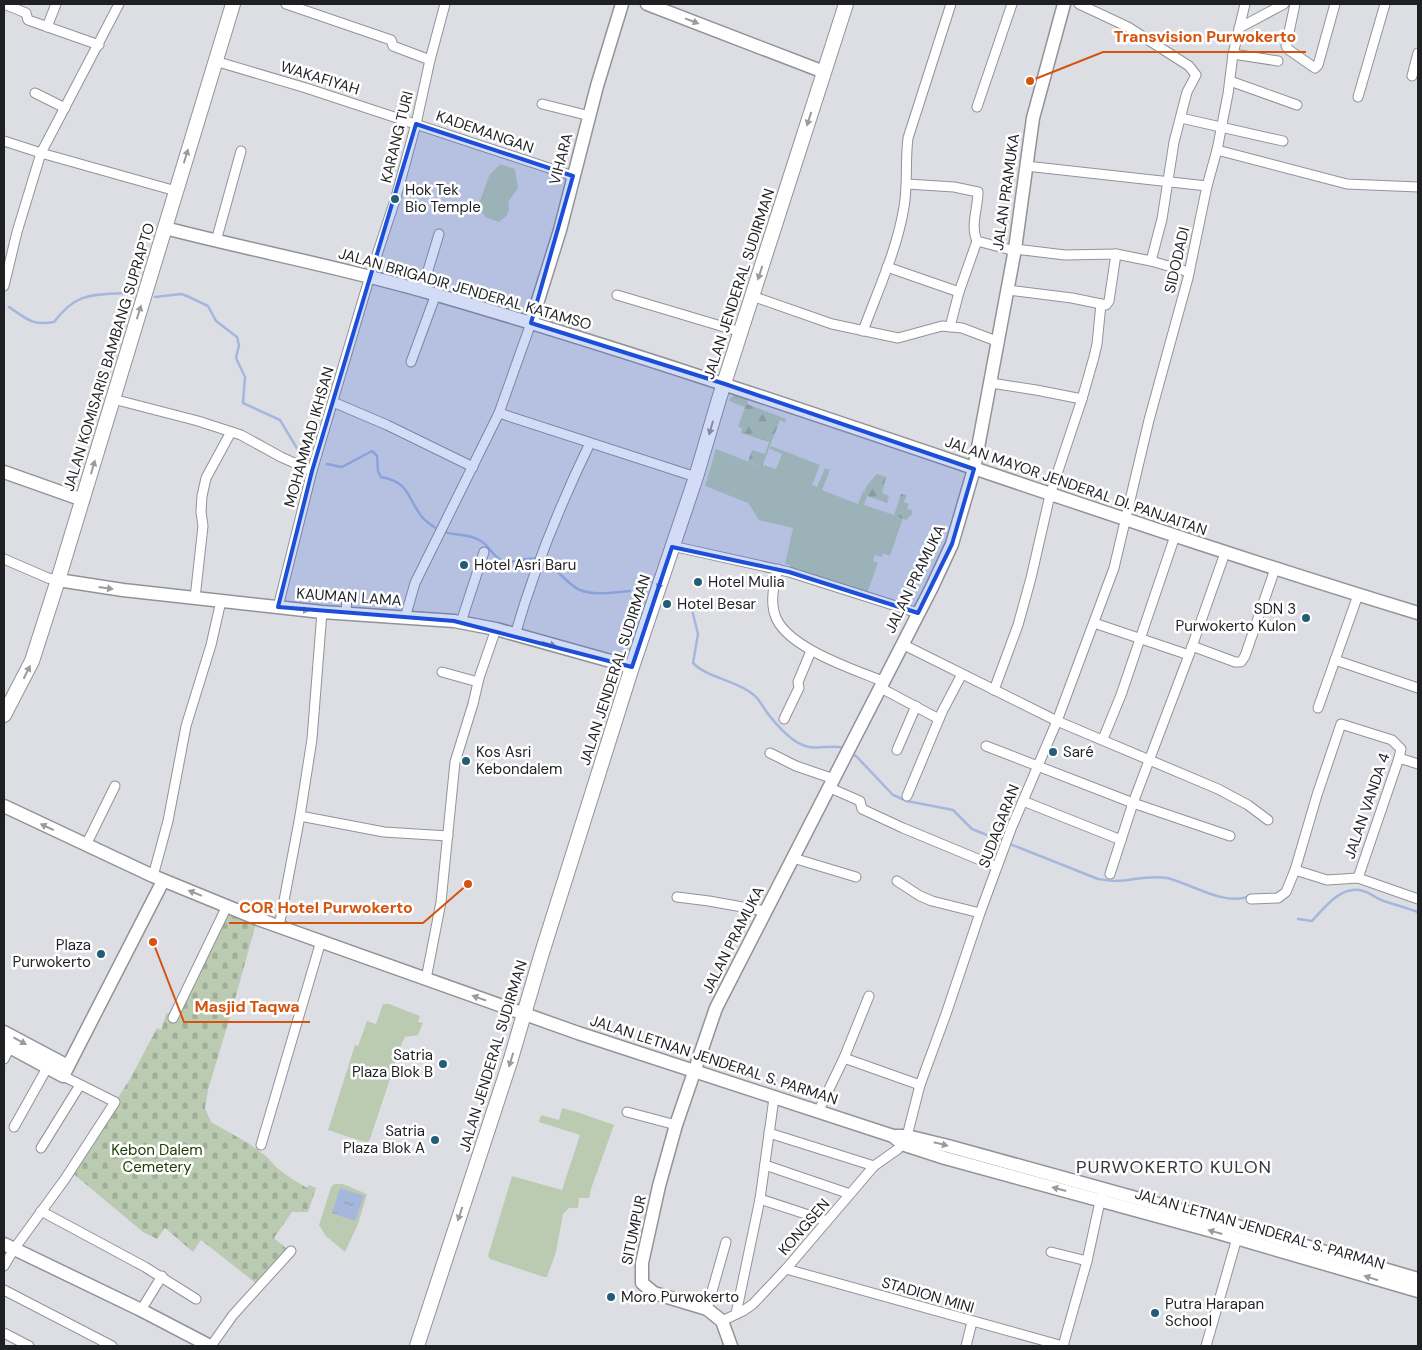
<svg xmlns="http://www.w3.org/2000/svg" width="1422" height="1350" viewBox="0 0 1422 1350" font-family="'DM Sans',sans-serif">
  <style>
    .green { fill: #bbcbb2 }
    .forest { fill: url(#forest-firs) }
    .cemetery { fill: url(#cemetery-stones) }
    .water { fill: url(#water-ripples) }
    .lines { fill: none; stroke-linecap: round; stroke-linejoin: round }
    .stream { stroke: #a5b7dc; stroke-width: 2.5 }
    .street-casing { stroke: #929399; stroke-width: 11 }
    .secondary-casing { stroke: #929399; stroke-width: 15 }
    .primary-casing { stroke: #929399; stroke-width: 16 }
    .street { stroke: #fff; stroke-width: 9 }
    .secondary { stroke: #fff; stroke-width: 12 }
    .primary { stroke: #fff; stroke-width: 14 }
    .oneway { fill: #9a9b9c }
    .marked { fill: #1d4ed8; fill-opacity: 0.2; stroke: #1d4ed8; stroke-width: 4; stroke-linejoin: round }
    .poi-dot { fill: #215d75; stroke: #fff; stroke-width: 2 }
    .labels { text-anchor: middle; stroke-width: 5; stroke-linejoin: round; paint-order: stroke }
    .street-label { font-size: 15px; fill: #1f2022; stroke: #fff }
    .poi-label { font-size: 15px; fill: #1f2022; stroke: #fff; text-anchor: start }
    .park-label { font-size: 15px; fill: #203d05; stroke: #fff }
    .quarter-label { font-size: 18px; letter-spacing: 1px; fill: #37383d; stroke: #fff }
    .leader { fill: none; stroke: #d4530e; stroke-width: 2 }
    .callout-dot { fill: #d4530e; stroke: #fff; stroke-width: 2 }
    .callout-label { font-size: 16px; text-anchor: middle; font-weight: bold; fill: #d4530e; stroke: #fff; stroke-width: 5; stroke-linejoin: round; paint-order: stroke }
  </style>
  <defs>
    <pattern id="forest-firs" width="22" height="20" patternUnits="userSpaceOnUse" patternTransform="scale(1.25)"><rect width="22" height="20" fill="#bbcbb2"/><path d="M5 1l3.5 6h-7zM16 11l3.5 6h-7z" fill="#a0ae99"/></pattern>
    <pattern id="cemetery-stones" width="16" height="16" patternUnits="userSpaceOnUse" patternTransform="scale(1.25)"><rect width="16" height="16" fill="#bbcbb2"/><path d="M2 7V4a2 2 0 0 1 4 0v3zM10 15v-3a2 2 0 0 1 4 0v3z" fill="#a0ae99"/></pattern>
    <pattern id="water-ripples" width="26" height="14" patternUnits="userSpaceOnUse" patternTransform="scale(1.25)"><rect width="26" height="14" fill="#a5b7dc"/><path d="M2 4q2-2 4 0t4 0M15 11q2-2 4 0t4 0" fill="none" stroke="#8e9dbc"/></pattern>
  </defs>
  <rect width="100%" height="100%" fill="#dddee4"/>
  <g class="green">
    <path d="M500,164L515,169L518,188L508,202C511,212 507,216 499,222L485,217L478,206L489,176Z"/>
    <path d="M771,446L820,465L812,485L817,487L825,468L830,470L822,490L858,504L863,491L867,496L864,505L903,518L890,556L883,553L882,557L875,555L873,561L878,563L866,596L789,572L790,565L785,564L793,528L759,520L748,503L705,486L716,449L762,467L764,465L776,469L782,454L770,449Z"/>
    <path d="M383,1004H389L420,1016L418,1022L423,1023L418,1035L405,1037L402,1043L370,1139L367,1143L328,1130L355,1045L358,1046L367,1021L376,1024Z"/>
    <path d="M562,1108L577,1112L614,1125L591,1189L589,1198H579L578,1208H569L563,1214L556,1252L547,1277H544L490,1259L488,1256L512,1176L562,1190L580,1135L539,1122L541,1115L559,1120Z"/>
    <path d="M334,1184H343L367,1194L358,1224L345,1252L326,1236L319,1225L331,1187Z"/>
  </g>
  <g class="forest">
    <path d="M736,395H750L747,404L786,419L785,423L780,420L762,467L748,461L752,450L765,454L769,442L741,433L742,428L738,427L745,407L729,401L730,398Z"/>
    <path d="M877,474L886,477L882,493L889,496L887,503L867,496L864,492L867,485Z"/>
    <path d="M901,494L907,495L904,502L909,504L907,509L912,510V514L906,520L894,515Z"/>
  </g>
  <path class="cemetery" d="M226,907L257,920L232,1010L208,1090L205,1108L211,1122L248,1143L266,1156L277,1168L292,1179L307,1188L309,1185L316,1188L308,1212H292L274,1238L287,1249L257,1284L201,1240L193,1252L165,1228L157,1239L143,1232L70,1171L130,1079L157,1028L161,1030L166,1014L182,1007Z"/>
  <path class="water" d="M340,1188L364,1196L355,1221L332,1213Z"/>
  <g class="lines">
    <g class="stream">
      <path d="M155,297L181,294L187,296L208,306L216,321L237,337L239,345L236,358L245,377L243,403L280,420L298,450"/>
      <path d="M9,307C27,319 32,326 54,322C76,293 90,295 124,293"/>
      <path d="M327,464L342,467L372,451L377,456L378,471L381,477C410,482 407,498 422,517C426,522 433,526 437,529C450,537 467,532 481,541C490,546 495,561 507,562C517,562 527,557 537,559C555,563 564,583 580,590C594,596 615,592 630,591"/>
      <path d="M692,610L698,634L693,663C709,679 737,680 754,695C759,699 762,706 766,711C772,720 786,735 795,741C815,754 827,743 844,748"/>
      <path d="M850,752L857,757L893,795L907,801L953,810L972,829L1098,879C1105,880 1111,881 1117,881C1133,880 1151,875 1167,878C1192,884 1222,905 1248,897"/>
      <path d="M1298,919L1312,921C1324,908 1342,884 1363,891C1371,893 1377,899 1384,901C1396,905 1407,908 1418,912"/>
    </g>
    <g class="street-casing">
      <g id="street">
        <path d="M4,4L26,13L28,20L99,45"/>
        <path d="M286,4L391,40L393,46L430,60"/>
        <path d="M1079,4L1128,27L1189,66L1196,75L1187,92L1174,142L1162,219L1151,261"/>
        <path d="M1295,4L1286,46L1289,50L1315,68L1318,65L1335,4"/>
        <path d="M47,27L56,4"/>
        <path d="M1239,28L1284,4"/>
        <path d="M1233,54L1278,61"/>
        <path d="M215,61L306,88L573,176"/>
        <path d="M1412,76L1418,53"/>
        <path d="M1230,81L1297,105"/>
        <path d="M35,93L65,108"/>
        <path d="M1358,97L1385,4"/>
        <path d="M542,104L590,116"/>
        <path d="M977,107L1012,4"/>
        <path d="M1181,118L1283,141"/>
        <path d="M4,141L41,153L176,191"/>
        <path d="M1217,150L1347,184L1418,187"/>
        <path d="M1026,166L1207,186"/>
        <path d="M907,184L954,187L978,192C978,208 970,226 977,241L1015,251"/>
        <path d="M216,241L241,151"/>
        <path d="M1015,249L1065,255L1116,254L1151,261L1189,272"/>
        <path d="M887,267L959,292"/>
        <path d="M4,286L17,232L41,153L119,4"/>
        <path d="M422,290L439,234"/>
        <path d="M1008,290L1072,298L1106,305L1109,301L1116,254"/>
        <path d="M617,295L741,332"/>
        <path d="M752,296L832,324L898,338L942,326L962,328L999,342"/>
        <path d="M950,327L959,292L977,241"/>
        <path d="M863,331C878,290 897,250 904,207C908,184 905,161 908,138L951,4"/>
        <path d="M411,362L436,294"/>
        <path d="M991,383L1036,390L1082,399"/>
        <path d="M113,399L198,421L241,435L281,457L312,471"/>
        <path d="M333,402L387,425L473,467"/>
        <path d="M499,413L696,477"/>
        <path d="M672,546L789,572L918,613"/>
        <path d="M4,559L48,578L58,580"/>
        <path d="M778,569C774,584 770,601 775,615C785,647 853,669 882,681"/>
        <path d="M195,598L203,526L201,512L202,496L206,478L231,432"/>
        <path d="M278,607L312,471L370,276L396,197L416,124L430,60L445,4"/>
        <path d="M346,613L347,596"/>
        <path d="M405,618L415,583L499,413L531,323"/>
        <path d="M461,622L484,552"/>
        <path d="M1094,623L1189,655"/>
        <path d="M515,635C534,569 560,505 590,443"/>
        <path d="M902,644L1057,721L1218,789L1248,805L1268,820"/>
        <path d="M1192,646L1235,662H1241L1245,656L1275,569"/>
        <path d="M1335,660L1418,688"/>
        <path d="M442,672L478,682"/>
        <path d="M879,687L939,719"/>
        <path d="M994,690L1018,625L1031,578L1050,495L1082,399L1094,357L1097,344L1101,304"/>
        <path d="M1318,708L1358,595"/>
        <path d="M784,719L796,694L799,688L798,682L811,651"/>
        <path d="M1103,739L1121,695L1175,536"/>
        <path d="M986,746L1133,803L1230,836"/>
        <path d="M897,750L916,706"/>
        <path d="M770,753L796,766L834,779"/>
        <path d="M1399,758L1418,764"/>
        <path d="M828,787L860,801L862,809L903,828L997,867"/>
        <path d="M907,796L942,712L962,674"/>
        <path d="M1023,801L1121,840"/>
        <path d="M300,816L384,832L448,836"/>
        <path d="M86,845L115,786"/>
        <path d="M793,858L856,877"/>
        <path d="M1295,870L1327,880L1358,878L1418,899"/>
        <path d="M1110,874L1133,803L1189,655L1225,553"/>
        <path d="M153,876L168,821L186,726L211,645L221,601"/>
        <path d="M897,881L920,896L932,901L980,913"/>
        <path d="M677,897L709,901L765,911"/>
        <path d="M1251,899L1278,898L1286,892L1295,870L1317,795L1341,724L1392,740L1401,749L1399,758L1358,878"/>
        <path d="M279,927L300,816L312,739L322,612"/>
        <path d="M426,979L441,902L455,762L473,704L479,678L496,629"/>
        <path d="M173,1018L227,906"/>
        <path d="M844,1058L920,1085"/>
        <path d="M4,1059L10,1047"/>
        <path d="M627,1112L676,1125"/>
        <path d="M818,1112L844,1058L869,996"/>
        <path d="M14,1127L47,1068"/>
        <path d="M769,1133L874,1166"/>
        <path d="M261,1145L321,941"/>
        <path d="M41,1148L80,1085"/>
        <path d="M765,1165L850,1194"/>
        <path d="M760,1199L827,1221"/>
        <path d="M41,1211L145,1267L196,1299"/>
        <path d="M1051,1252L1087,1261"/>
        <path d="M4,1266L14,1249L65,1179L115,1102L63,1076"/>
        <path d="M786,1269L1063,1346L1087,1261L1101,1197"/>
        <path d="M4,1290L112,1346"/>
        <path d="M707,1309L726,1242"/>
        <path d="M141,1310L162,1276"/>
        <path d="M736,1314L760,1199L774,1098"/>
        <path d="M722,1321L743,1311L753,1304L786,1269L874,1166L898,1149L907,1136L920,1085L946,1014L980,913L1011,829L1057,721L1114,568L1149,420L1188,278L1207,186L1217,150L1228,94L1233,54L1245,4"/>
        <path d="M4,1333L29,1346"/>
        <path d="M211,1346L233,1315L291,1251"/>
        <path d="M966,1346L972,1322"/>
        <path d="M1206,1346L1237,1238"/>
      </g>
    </g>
    <g class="secondary-casing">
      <g id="secondary">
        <path d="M647,4L824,72"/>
        <path d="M165,228C254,251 345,268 434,294C765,390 1088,513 1418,613"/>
        <path d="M531,323L560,230L597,86L622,4"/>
        <path d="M4,472L83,500"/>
        <path d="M58,580L123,590L322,612L454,621L496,629L632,667"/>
        <path d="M4,806L153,876L258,919L578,1033L893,1136H907L948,1146L1237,1226L1418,1279"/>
        <path d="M4,1032L68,1066"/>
        <path d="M4,1044L63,1076L163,881"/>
        <path d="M893,1136L902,1144L945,1158L1212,1231L1418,1291"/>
        <path d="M4,1244L139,1309L210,1346"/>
        <path d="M731,1346L722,1321L707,1309L654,1293L642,1283V1263L659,1186L676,1125L716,1008L932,587L952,544L974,469L1015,249L1033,118L1064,4"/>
      </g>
    </g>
    <g class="primary-casing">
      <g id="primary">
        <path d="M4,715L32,661L58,580L233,4"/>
        <path d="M417,1346L510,1062L541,956L632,667L696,477L719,399L846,4"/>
      </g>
    </g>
    <use href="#street" class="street"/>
    <use href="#secondary" class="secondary"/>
    <use href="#primary" class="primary"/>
  </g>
  <defs><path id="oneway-solid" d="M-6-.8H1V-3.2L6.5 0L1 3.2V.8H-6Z" transform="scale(1.25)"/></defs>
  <g class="oneway">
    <use href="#oneway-solid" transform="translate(692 21) rotate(21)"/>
    <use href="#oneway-solid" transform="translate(809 119) rotate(108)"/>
    <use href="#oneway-solid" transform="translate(186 156) rotate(-73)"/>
    <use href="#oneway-solid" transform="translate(760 273) rotate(108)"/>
    <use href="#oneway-solid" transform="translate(139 312) rotate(-73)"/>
    <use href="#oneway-solid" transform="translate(711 428) rotate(106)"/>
    <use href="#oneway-solid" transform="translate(93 467) rotate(-74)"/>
    <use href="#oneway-solid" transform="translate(660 583) rotate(108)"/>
    <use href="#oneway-solid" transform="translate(106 588) rotate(8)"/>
    <use href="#oneway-solid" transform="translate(302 610) rotate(6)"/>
    <use href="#oneway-solid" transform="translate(549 644) rotate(16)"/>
    <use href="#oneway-solid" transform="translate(27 672) rotate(-63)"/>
    <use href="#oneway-solid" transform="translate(47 827) rotate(-155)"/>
    <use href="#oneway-solid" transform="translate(195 893) rotate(-158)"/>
    <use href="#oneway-solid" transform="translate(479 998) rotate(-161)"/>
    <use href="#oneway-solid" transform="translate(20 1041) rotate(29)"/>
    <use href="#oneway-solid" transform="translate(511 1060) rotate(107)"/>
    <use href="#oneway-solid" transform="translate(941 1144) rotate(14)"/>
    <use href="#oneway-solid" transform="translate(1059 1189) rotate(-165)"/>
    <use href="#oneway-solid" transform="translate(460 1214) rotate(108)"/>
    <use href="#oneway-solid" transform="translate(1215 1232) rotate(-164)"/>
    <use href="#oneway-solid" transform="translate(1371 1278) rotate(-163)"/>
  </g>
  <path class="marked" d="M416,124L573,176L531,323L725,384L974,469L952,544L918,613L789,572L672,547L632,667L454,621L278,607L312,471Z"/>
  <g class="poi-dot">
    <circle cx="395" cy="199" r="5"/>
    <circle cx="464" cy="565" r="5"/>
    <circle cx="698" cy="582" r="5"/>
    <circle cx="667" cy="604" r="5"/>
    <circle cx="1306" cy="618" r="5"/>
    <circle cx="1053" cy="752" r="5"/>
    <circle cx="466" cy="761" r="5"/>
    <circle cx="101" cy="954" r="5"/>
    <circle cx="443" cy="1064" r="5"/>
    <circle cx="435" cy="1140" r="5"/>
    <circle cx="611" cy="1297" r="5"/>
    <circle cx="1155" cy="1313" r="5"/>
  </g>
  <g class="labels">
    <g class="street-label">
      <text transform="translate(320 78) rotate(17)" y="5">WAKAFIYAH</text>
      <text transform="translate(485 132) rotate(19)" y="5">KADEMANGAN</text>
      <text transform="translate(397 137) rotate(-76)" y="5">KARANG TURI</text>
      <text transform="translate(561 159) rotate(-75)" y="5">VIHARA</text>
      <text transform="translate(1006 192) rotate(-82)" y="5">JALAN PRAMUKA</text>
      <text transform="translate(1177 260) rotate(-77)" y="5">SIDODADI</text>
      <text transform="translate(739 284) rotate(-72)" y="5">JALAN JENDERAL SUDIRMAN</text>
      <text transform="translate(465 289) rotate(16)" y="5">JALAN BRIGADIR JENDERAL KATAMSO</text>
      <text transform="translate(109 357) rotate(-73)" y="5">JALAN KOMISARIS BAMBANG SUPRAPTO</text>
      <text transform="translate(309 437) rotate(-74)" y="5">MOHAMMAD IKHSAN</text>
      <text transform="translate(1076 486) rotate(19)" y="5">JALAN MAYOR JENDERAL DI. PANJAITAN</text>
      <text transform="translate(915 579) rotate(-64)" y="5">JALAN PRAMUKA</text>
      <text transform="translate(349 597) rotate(4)" y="5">KAUMAN LAMA</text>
      <text transform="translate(615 670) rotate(-72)" y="5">JALAN JENDERAL SUDIRMAN</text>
      <text transform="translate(1367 806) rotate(-71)" y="5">JALAN VANDA 4</text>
      <text transform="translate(999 826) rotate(-69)" y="5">SUDAGARAN</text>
      <text transform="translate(733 940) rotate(-63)" y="5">JALAN PRAMUKA</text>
      <text transform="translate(493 1056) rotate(-73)" y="5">JALAN JENDERAL SUDIRMAN</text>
      <text transform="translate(714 1060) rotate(18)" y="5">JALAN LETNAN JENDERAL S. PARMAN</text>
      <text transform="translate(804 1227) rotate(-49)" y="5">KONGSEN</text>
      <text transform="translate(1260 1229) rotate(16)" y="5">JALAN LETNAN JENDERAL S. PARMAN</text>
      <text transform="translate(634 1230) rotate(-78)" y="5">SITUMPUR</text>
      <text transform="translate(928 1295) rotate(16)" y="5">STADION MINI</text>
    </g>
    <g class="poi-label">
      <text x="405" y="195">Hok Tek<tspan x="405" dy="17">Bio Temple</tspan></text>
      <text x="474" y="570">Hotel Asri Baru</text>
      <text x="708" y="587">Hotel Mulia</text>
      <text x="677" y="609">Hotel Besar</text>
      <text x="1296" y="614" text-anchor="end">SDN 3<tspan x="1296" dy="17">Purwokerto Kulon</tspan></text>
      <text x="476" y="757">Kos Asri<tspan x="476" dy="17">Kebondalem</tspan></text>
      <text x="1063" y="757">Saré</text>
      <text x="91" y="950" text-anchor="end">Plaza<tspan x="91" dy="17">Purwokerto</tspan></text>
      <text x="433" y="1060" text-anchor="end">Satria<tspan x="433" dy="17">Plaza Blok B</tspan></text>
      <text x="425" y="1136" text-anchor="end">Satria<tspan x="425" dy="17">Plaza Blok A</tspan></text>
      <text x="621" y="1302">Moro Purwokerto</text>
      <text x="1165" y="1309">Putra Harapan<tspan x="1165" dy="17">School</tspan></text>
    </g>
    <g class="park-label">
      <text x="157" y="1155">Kebon Dalem<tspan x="157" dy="17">Cemetery</tspan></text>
    </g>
    <g class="quarter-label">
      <text x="1174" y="1173">PURWOKERTO KULON</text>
    </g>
  </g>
  <path class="leader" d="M1030 81L1103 52H1306M468 884L423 923H229M153 942L184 1022H310"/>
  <g class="callout-dot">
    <circle cx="1030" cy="81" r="5"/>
    <circle cx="468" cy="884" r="5"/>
    <circle cx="153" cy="942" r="5"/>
  </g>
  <g class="callout-label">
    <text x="1205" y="42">Transvision Purwokerto</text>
    <text x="326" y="913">COR Hotel Purwokerto</text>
    <text x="247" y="1012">Masjid Taqwa</text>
  </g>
  <rect width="1422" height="1350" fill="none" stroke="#1f2022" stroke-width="10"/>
</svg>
